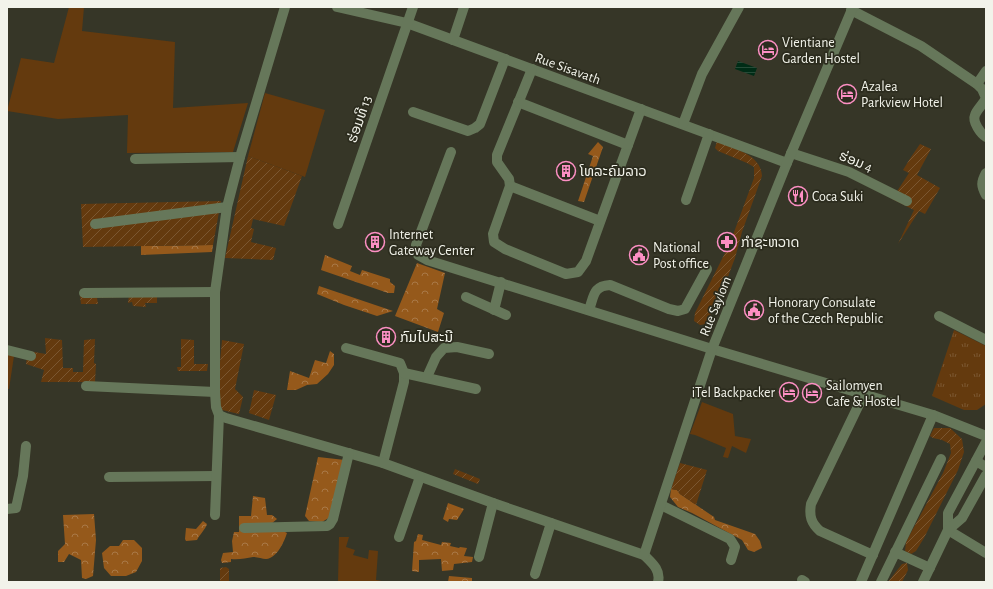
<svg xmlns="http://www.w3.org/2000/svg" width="993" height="589" viewBox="0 0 993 589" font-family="'Alegreya Sans','Noto Sans Lao',sans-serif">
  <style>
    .grass { fill: #643a0e }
    .forest { fill: url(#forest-crowns) }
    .park { fill: url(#park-tufts) }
    .garden { fill: url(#garden-furrows) }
    .water { fill: url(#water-rules) }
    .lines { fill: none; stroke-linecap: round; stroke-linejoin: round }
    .minor { stroke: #66775a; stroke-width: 10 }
    .labels { text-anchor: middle; stroke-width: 3.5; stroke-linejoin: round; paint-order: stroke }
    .poi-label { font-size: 14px; fill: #f2f3ea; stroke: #2c2c1e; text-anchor: start }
    .street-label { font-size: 14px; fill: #f2f3ea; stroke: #2c2c1e }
  </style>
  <defs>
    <pattern id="forest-crowns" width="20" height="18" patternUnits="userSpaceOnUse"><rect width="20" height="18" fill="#95591b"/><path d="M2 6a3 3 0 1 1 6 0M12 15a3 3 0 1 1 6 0" fill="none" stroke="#a97947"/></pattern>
    <pattern id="park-tufts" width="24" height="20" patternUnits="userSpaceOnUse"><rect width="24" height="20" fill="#643a0e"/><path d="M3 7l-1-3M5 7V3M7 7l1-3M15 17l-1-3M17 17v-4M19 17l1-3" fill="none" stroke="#7b5731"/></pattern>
    <pattern id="garden-furrows" width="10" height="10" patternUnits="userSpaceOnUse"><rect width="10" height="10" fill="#643a0e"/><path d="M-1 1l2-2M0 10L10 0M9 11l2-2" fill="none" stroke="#7b5731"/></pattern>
    <pattern id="water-rules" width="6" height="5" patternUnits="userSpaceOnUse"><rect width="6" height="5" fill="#002c16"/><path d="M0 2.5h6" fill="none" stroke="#264b38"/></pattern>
  </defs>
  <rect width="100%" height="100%" fill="#363627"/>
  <g class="grass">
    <path d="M69,7H84L82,31L175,42L173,108L248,103L233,152L127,153L128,115L58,119L7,111L21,58L54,63Z"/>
    <path d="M265,93L325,110L305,177L248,156Z"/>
    <path d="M7,354L14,356L9,389H7Z"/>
    <path d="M702,402L733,414L735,436L751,439L746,453L732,446L728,458L723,457L726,448L695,435L690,434Z"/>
    <path d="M339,537H349L346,547L355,550L353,555L368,559L369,550L378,551L376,580L382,581V582H338Z"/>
  </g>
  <g class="forest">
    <path d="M598,142L603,147L584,202L578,201L593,156L588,154Z"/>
    <path d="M213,245L212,252L141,255V246Z"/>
    <path d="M325,255L352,266L350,271L360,275L362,270L390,279V282L395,286L394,293H388L321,270Z"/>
    <path d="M417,263L445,273L437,309L444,313L438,332L395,316Z"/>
    <path d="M319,286L393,311L377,316L344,305L317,294Z"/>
    <path d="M330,351L334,354V365L328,374L317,384L307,385L296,390H287L290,371L309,378L315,360L326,363Z"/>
    <path d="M318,457L345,460L332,516L322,522L309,521L305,516Z"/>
    <path d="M671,489L677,490L680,494L714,517L715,520L755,534L760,541L762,548L754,552L748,550L742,540L692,513L678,507L670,497Z"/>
    <path d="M253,496L265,498L267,515H272L277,519L265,529L281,530L287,533C284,542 277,558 266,559C262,559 258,557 253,557C246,558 239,560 231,559V562L222,563L221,560L223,553L233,552L232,541L234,532H239V516H251Z"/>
    <path d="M448,503L464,509L457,520L449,519L448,522L443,519Z"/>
    <path d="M94,514L96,540L93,576L86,579L82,578L81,560L69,554L64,562H58V551L65,544L63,515Z"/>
    <path d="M203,521L207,524C205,530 200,534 197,540L186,541L185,539L186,528L196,529Z"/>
    <path d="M418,534L423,535L422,540L441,545L442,542L451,543L450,546L459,548L460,547L467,548L464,556L473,557L472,562L454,564L453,570L442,571L441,559L419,560V572L412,571L414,542L416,541Z"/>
    <path d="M123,540H134L142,548V561L136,572L126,576H111L104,568L102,553L110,546H119Z"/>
    <path d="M449,576L472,578V582H448Z"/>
  </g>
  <path class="park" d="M954,330L986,346V404L977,410H964L932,396Z"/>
  <g class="garden">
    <path d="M717,141C734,149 761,154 762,176L742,232L735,258L724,287L706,324L700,325L694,321L695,313L730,243L754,178V167L747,163L718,151L715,148Z"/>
    <path d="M920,144L931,149L917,175L940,188L925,214L919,211L898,244L914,210L892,199L909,173L903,170L911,157Z"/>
    <path d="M248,156L302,176L284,226L253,219L251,228L254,229L251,242L276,248L273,260L225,258Z"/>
    <path d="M221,201L213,245L83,247L81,204Z"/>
    <path d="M80,295L125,297L97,298L98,304H81Z"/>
    <path d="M129,295L157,296V303H145L146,307L133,306L132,302L128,303Z"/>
    <path d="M45,338L62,340L63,368H73V372H83L84,340L95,339L94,363L96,364L95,382H41L44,370L26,364L28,351L46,354Z"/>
    <path d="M181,339L194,340V364H208L207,371H178L177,367H181Z"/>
    <path d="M222,340L244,344L235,389L243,397L239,414L222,410L217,396Z"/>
    <path d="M254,390L276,395L269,420L249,413Z"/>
    <path d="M934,428H950L962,439L964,452L958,470L924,538L916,551L911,554L905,551L906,542L943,473L951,453L950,444L942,440L933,438L930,436Z"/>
    <path d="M680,463L707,470L696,505L680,494L677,490L671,489Z"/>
    <path d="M455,469L480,479L478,484L453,474Z"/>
    <path d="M907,563L908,570L902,582H888L902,564Z"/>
    <path d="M226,567L229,569V582H220V568Z"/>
  </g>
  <path class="water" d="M738,61L757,68L754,76L735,69Z"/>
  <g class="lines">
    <g class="minor">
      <path d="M337,7L407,23L787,163"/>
      <path d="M851,10L921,46L977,84L982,89L986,98C983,105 977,109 975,115C972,122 981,134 986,137"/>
      <path d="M453,40L464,7"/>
      <path d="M532,69L497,155V162L509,179L510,186L493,234L494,242L505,249L566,274L578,272L586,261L641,109"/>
      <path d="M977,84L986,71"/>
      <path d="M518,102L628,145"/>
      <path d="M413,112L468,131L475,128L480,124L505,59"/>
      <path d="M683,124L702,74L739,7"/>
      <path d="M451,152L416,245L418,255L427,260L712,349L933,415L986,436"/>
      <path d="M791,153L849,172L907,201"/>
      <path d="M135,159L240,157"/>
      <path d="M986,173C981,182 981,186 986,195"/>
      <path d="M510,186L600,221"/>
      <path d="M686,200L709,134"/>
      <path d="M95,224L227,207"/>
      <path d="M338,224L413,7"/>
      <path d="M84,293L215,292"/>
      <path d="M466,297L506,315"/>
      <path d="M494,310L501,282"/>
      <path d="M589,310C594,296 593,286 610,285L669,309L678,311L685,309L707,269"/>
      <path d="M939,316L986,340"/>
      <path d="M346,348L400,363L404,373V382L383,463"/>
      <path d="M7,350L31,356"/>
      <path d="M404,373L476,389"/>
      <path d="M427,377L436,357L444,348L457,347L489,354"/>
      <path d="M86,386L215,392"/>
      <path d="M864,394L811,504C809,516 811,523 820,531L873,555"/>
      <path d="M219,415L226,418L383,463L493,503L644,555C652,563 661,570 658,582"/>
      <path d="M976,461L986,467"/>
      <path d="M109,477L216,476"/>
      <path d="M661,505L730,539L735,547L731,560"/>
      <path d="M7,509L16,508L23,476L26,446"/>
      <path d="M215,515L219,415L216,407L215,392V292L227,207L240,157L285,7"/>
      <path d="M244,528L327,526L330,524L333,519L349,453"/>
      <path d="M948,530V513L986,442"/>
      <path d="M948,530L986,553"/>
      <path d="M399,537L420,477"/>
      <path d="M895,552L930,568"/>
      <path d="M644,555L712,349L787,163L853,7"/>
      <path d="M479,557L493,503"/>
      <path d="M535,574L551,523"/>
      <path d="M802,580L805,582"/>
      <path d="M861,582L933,415"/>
      <path d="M881,582L941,459"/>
      <path d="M923,582L948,530L962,518L986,475"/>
    </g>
  </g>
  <defs>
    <g id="hotel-ring" transform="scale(1)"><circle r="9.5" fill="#2c2c1e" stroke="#fc8fc3" stroke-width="1.5"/><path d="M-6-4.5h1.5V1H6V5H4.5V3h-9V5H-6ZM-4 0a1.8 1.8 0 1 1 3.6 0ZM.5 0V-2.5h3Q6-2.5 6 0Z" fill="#fc8fc3"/></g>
    <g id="building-ring" transform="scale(1)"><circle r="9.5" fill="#2c2c1e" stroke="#fc8fc3" stroke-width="1.5"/><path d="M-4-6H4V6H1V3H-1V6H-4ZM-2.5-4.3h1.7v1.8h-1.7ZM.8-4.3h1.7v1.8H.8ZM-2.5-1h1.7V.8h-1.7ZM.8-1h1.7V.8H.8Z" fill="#fc8fc3"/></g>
    <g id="restaurant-ring" transform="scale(1)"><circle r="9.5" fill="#2c2c1e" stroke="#fc8fc3" stroke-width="1.5"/><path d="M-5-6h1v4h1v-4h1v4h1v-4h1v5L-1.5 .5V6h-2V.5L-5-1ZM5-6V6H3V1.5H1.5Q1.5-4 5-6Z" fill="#fc8fc3"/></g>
    <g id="pharmacy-ring" transform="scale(1)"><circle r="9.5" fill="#2c2c1e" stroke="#fc8fc3" stroke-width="1.5"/><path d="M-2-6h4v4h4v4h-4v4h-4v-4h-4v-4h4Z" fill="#fc8fc3"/></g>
    <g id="civic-ring" transform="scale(1)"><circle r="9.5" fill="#2c2c1e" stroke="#fc8fc3" stroke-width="1.5"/><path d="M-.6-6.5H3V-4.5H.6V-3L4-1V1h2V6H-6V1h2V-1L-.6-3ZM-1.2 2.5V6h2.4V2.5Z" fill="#fc8fc3"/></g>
  </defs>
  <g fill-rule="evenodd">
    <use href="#hotel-ring" x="768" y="50"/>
    <use href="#hotel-ring" x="847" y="94"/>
    <use href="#building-ring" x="566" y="171"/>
    <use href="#restaurant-ring" x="798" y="196"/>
    <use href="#building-ring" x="375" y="242"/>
    <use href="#pharmacy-ring" x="727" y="242"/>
    <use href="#civic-ring" x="639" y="255"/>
    <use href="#civic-ring" x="754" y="310"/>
    <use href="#building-ring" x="386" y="337"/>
    <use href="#hotel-ring" x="789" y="392"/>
    <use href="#hotel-ring" x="812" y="393"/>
  </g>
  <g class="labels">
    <g class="poi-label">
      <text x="782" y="47">Vientiane<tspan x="782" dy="16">Garden Hostel</tspan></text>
      <text x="861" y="91">Azalea<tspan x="861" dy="16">Parkview Hotel</tspan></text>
      <text x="580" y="176">ໂທລະຄົມລາວ</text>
      <text x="812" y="201">Coca Suki</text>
      <text x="389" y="239">Internet<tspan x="389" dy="16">Gateway Center</tspan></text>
      <text x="741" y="247">ກໍາຊະຫວາດ</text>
      <text x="653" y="252">National<tspan x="653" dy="16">Post office</tspan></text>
      <text x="768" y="307">Honorary Consulate<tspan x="768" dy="16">of the Czech Republic</tspan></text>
      <text x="400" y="342">ກົມໄປສະນີ</text>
      <text x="826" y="390">Sailomyen<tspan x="826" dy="16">Cafe &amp; Hostel</tspan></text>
      <text x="775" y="397" text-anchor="end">iTel Backpacker</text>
    </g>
    <g class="street-label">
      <text transform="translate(568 68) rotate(20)" y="5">Rue Sisavath</text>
      <text transform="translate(359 119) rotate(-71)" y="5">ຮ່ອມທີ 13</text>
      <text transform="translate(856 161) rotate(22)" y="5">ຮ່ອມ 4</text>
      <text transform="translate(715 306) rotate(-68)" y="5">Rue Saylom</text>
    </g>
  </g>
  <rect width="993" height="589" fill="none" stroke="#f2f3ea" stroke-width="16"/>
</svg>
